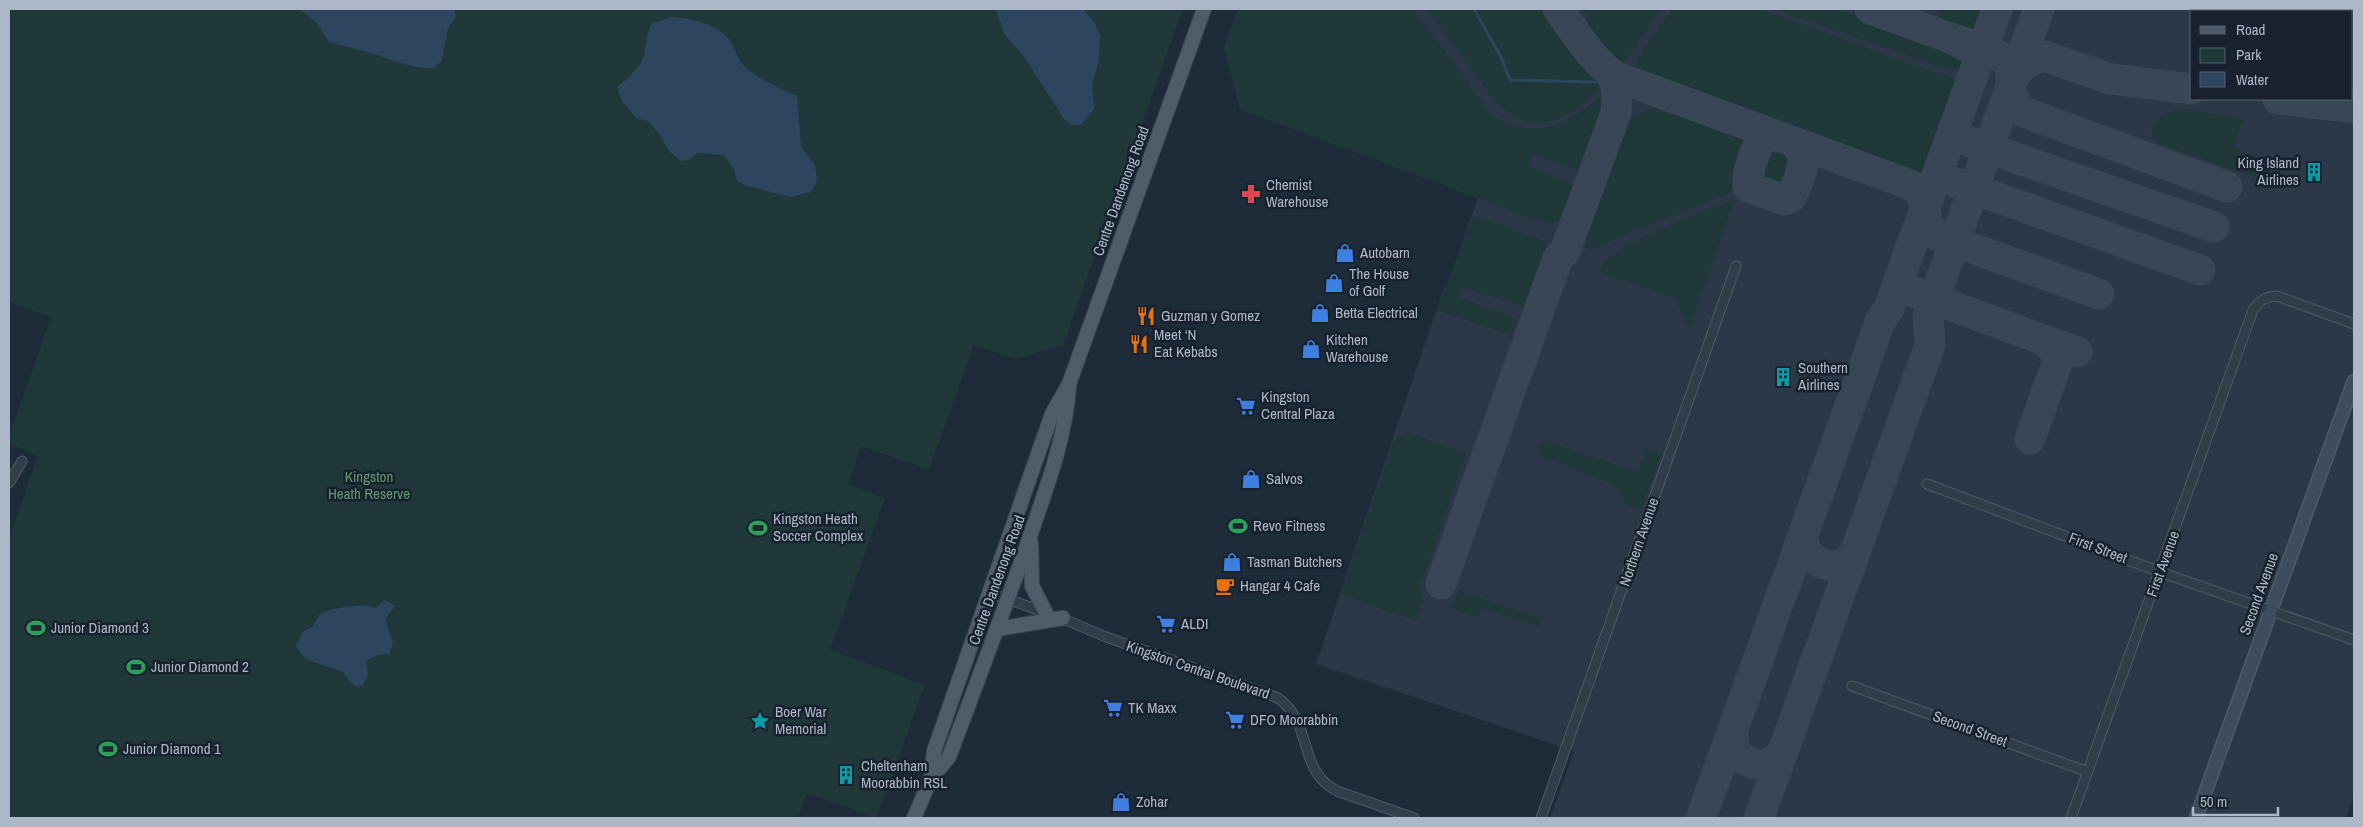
<svg xmlns="http://www.w3.org/2000/svg" width="2363" height="827" viewBox="0 0 2363 827" font-family="'Archivo Narrow',sans-serif">
  <style>
    .airport { fill: #2c3847; fill-rule: evenodd }
    .green { fill: #20383a }
    .water { fill: #2e4560 }
    .lines { fill: none; stroke-linecap: round; stroke-linejoin: round }
    .stream { stroke: #2e4560; stroke-width: 3 }
    .taxiway { stroke: #384655; stroke-width: 31 }
    .street-casing { stroke: #4f5a68; stroke-width: 11 }
    .secondary-casing { stroke: #4f5a68; stroke-width: 15 }
    .primary-casing { stroke: #3b4653; stroke-width: 16 }
    .street { stroke: #323d4a; stroke-width: 9 }
    .secondary { stroke: #3f4c5d; stroke-width: 12 }
    .primary { stroke: #505c6a; stroke-width: 14 }
    .labels { text-anchor: middle; stroke-width: 5; stroke-linejoin: round; paint-order: stroke }
    .poi-label { font-size: 15px; fill: #acb7c7; stroke: #18222e; text-anchor: start }
    .street-label { font-size: 15px; fill: #acb7c7; stroke: #18222e }
    .park-label { font-size: 15px; fill: #62996c; stroke: #18222e }
  </style>
  <rect width="100%" height="100%" fill="#1e2b39"/>
  <path class="airport" d="M1238,9H2354V795L2346,818H1550L1574,751L1316,664L1444,288L1446,289L1478,198L1240,109L1224,48ZM2192,11H2352V99H2192Z"/>
  <g class="green">
    <path d="M9,9H1183L1063,345L1016,359L974,345L929,470L861,446L848,485L885,498L830,650L925,685L876,818L807,793L798,818H9V539L38,456L9,443V437L51,317L9,302Z"/>
    <path d="M1238,9H1414L1491,114C1533,144 1565,124 1601,97L1606,96C1612,109 1590,157 1584,172L1533,154L1528,166L1579,186L1563,220L1547,224L1240,109L1224,48Z"/>
    <path d="M1427,9H1548L1600,78L1603,87L1577,109L1555,120L1537,123L1517,120L1494,100Z"/>
    <path d="M1584,9H1661L1620,69L1592,38Z"/>
    <path d="M1672,9H1759L1911,64L1957,79L1959,81L1928,165C1920,177 1911,171 1900,171L1631,75L1630,71Z"/>
    <path d="M1774,9H1837L1953,50L1961,60L1963,70L1938,66Z"/>
    <path d="M1938,9H1987C1985,15 1982,21 1977,26C1962,37 1938,27 1938,9Z"/>
    <path d="M1665,108L1739,132L1749,141L1734,191L1589,250L1580,245L1620,130C1632,115 1646,108 1665,108Z"/>
    <path d="M2183,109L2244,119L2233,148L2263,159L2256,178L2155,142L2151,129C2157,114 2168,111 2183,109Z"/>
    <path d="M1774,147L1786,149L1794,161L1786,185L1757,175L1765,154Z"/>
    <path d="M1731,202L1733,204L1689,331L1676,298L1599,272C1601,267 1603,262 1607,259C1628,241 1704,209 1731,202Z"/>
    <path d="M1474,215L1543,241L1547,247L1527,308L1460,287L1457,297L1517,319L1512,335L1437,310Z"/>
    <path d="M1407,432L1466,454L1420,588L1423,600L1416,621L1341,594L1394,440Z"/>
    <path d="M1541,439L1638,473L1647,448L1659,452L1661,455L1642,508L1637,509L1626,505L1619,492L1607,482L1536,454Z"/>
    <path d="M1459,590L1540,619L1537,627L1482,607L1478,617L1452,608Z"/>
  </g>
  <g class="water">
    <path d="M300,9H455L456,17L448,28L442,60L435,68C411,69 393,60 371,53C357,49 343,46 329,42L316,23Z"/>
    <path d="M996,9H1083L1095,23L1100,35L1099,60L1092,85L1094,109L1081,125H1071L1064,119L1023,55L1005,35Z"/>
    <path d="M672,17C691,18 721,25 731,42C736,49 737,60 743,65C758,79 779,88 797,96L801,147L815,165L817,180L811,192L790,197L744,185L737,181L734,169L724,155L698,153L690,159L681,161L669,151L660,135L648,121L636,118L622,101L617,87C628,78 641,68 644,54C647,41 645,37 652,23Z"/>
    <path d="M385,600L395,606L385,619L393,642L389,654L378,655L366,661L368,674L364,684L357,687L350,682L343,672L308,660L301,654L296,645L303,632L313,626L320,614L332,609L363,605L376,608Z"/>
  </g>
  <g class="lines">
    <path class="stream" d="M1474,9L1502,59L1510,80L1596,82"/>
    <g class="taxiway">
      <path d="M1558,9C1573,29 1595,65 1617,77L1911,185C1931,196 1919,220 1936,235L2099,294"/>
      <path d="M1870,9L1953,39L1971,49"/>
      <path d="M1953,39C1967,44 1994,51 2004,59C2019,72 2002,95 2023,112L2227,187"/>
      <path d="M2016,73L2027,62L2044,56L2111,79L2192,89"/>
      <path d="M2278,99L2354,108"/>
      <path d="M1778,136C1772,136 1767,135 1762,140C1756,145 1745,179 1748,187L1785,200L1791,197C1799,179 1812,156 1793,142"/>
      <path d="M1970,142L2214,227"/>
      <path d="M1954,182L2200,270"/>
      <path d="M1914,292L2077,352"/>
      <path d="M2030,439L2057,363L2055,350L2045,341"/>
      <path d="M1803,535C1800,560 1839,580 1855,553"/>
      <path d="M1441,584L1558,258L1565,251L1616,113L1617,87L1609,72"/>
      <path d="M1733,732L1734,750C1747,767 1771,770 1783,751"/>
      <path d="M1701,818L1880,322L1889,308L1997,9"/>
      <path d="M1759,818L1930,345L1928,315L2039,9"/>
    </g>
    <g class="street-casing">
      <g id="street">
        <path d="M9,483L22,461"/>
        <path d="M1927,484L2160,572L2354,640"/>
        <path d="M990,593L1047,613"/>
        <path d="M1059,617L1106,637L1276,697C1315,721 1295,769 1337,791L1414,818"/>
        <path d="M1852,686L2088,772"/>
        <path d="M1541,818L1736,266"/>
        <path d="M2071,818L2253,310C2260,300 2265,297 2277,296L2354,324"/>
      </g>
    </g>
    <g class="secondary-casing">
      <path id="secondary" d="M2196,818L2354,381"/>
    </g>
    <g class="primary-casing">
      <g id="primary">
        <path d="M1031,543L1032,586L1046,613"/>
        <path d="M997,629L1063,618"/>
        <path d="M931,778L934,751L1052,414L1069,384L1204,9"/>
        <path d="M914,818L931,778L949,757C976,685 1003,614 1028,542C1045,492 1065,441 1069,387"/>
      </g>
    </g>
    <use href="#street" class="street"/>
    <use href="#secondary" class="secondary"/>
    <use href="#primary" class="primary"/>
  </g>
  <defs>
    <g id="building-bare" transform="scale(1.5)"><path d="M-4-6H4V6H1V3H-1V6H-4ZM-2.5-4.3h1.7v1.8h-1.7ZM.8-4.3h1.7v1.8H.8ZM-2.5-1h1.7V.8h-1.7ZM.8-1h1.7V.8H.8Z" fill="#0f9aa8" stroke="#18222e" stroke-width="2.5" paint-order="stroke"/></g>
    <g id="pharmacy-bare" transform="scale(1.5)"><path d="M-2-6h4v4h4v4h-4v4h-4v-4h-4v-4h4Z" fill="#e0444e" stroke="#18222e" stroke-width="2.5" paint-order="stroke"/></g>
    <g id="shop-bare" transform="scale(1.5)"><path d="M-5-2.5h2.3a2.7 3.5 0 0 1 5.4 0H5L5.5 6h-11ZM-1.5-2.5h3a1.5 2.3 0 0 0-3 0Z" fill="#3f7fe0" stroke="#18222e" stroke-width="2.5" paint-order="stroke"/></g>
    <g id="restaurant-bare" transform="scale(1.5)"><path d="M-5-6h1v4h1v-4h1v4h1v-4h1v5L-1.5 .5V6h-2V.5L-5-1ZM5-6V6H3V1.5H1.5Q1.5-4 5-6Z" fill="#e8710a" stroke="#18222e" stroke-width="2.5" paint-order="stroke"/></g>
    <g id="supermarket-bare" transform="scale(1.5)"><path d="M-6-5.5h2.5l.6 2H6L4.5 2H-2.5L-4.4-4H-6ZM-1.5 3.2a1.3 1.3 0 1 0 .1 0ZM3 3.2a1.3 1.3 0 1 0 .1 0Z" fill="#3f7fe0" stroke="#18222e" stroke-width="2.5" paint-order="stroke"/></g>
    <g id="stadium-bare" transform="scale(1.5)"><path d="M0-5a6.5 5 0 1 0 0 10a6.5 5 0 1 0 0-10ZM-3.5-1.8h7v3.6h-7Z" fill="#2e9e5b" stroke="#18222e" stroke-width="2.5" paint-order="stroke"/></g>
    <g id="cafe-bare" transform="scale(1.5)"><path d="M-5.5-4.5H6V0H3Q3 3.5 0 3.5H-2.5Q-5.5 3.5-5.5 0ZM3-3.2v2h1.7v-2ZM-6 4.5H4V6H-6Z" fill="#e8710a" stroke="#18222e" stroke-width="2.5" paint-order="stroke"/></g>
    <g id="sight-bare" transform="scale(1.5)"><path d="M0-6L1.8-2.2L6-1.7L2.9 1.2L3.7 5.4L0 3.3L-3.7 5.4L-2.9 1.2L-6-1.7L-1.8-2.2Z" fill="#0f9aa8" stroke="#18222e" stroke-width="2.5" paint-order="stroke"/></g>
  </defs>
  <g fill-rule="evenodd">
    <use href="#building-bare" x="2314" y="172"/>
    <use href="#pharmacy-bare" x="1251" y="194"/>
    <use href="#shop-bare" x="1345" y="253"/>
    <use href="#shop-bare" x="1334" y="283"/>
    <use href="#shop-bare" x="1320" y="313"/>
    <use href="#restaurant-bare" x="1146" y="316"/>
    <use href="#restaurant-bare" x="1139" y="344"/>
    <use href="#shop-bare" x="1311" y="349"/>
    <use href="#building-bare" x="1783" y="377"/>
    <use href="#supermarket-bare" x="1246" y="406"/>
    <use href="#shop-bare" x="1251" y="479"/>
    <use href="#stadium-bare" x="1238" y="526"/>
    <use href="#stadium-bare" x="758" y="528"/>
    <use href="#shop-bare" x="1232" y="562"/>
    <use href="#cafe-bare" x="1225" y="586"/>
    <use href="#supermarket-bare" x="1166" y="624"/>
    <use href="#stadium-bare" x="36" y="628"/>
    <use href="#stadium-bare" x="136" y="667"/>
    <use href="#supermarket-bare" x="1113" y="708"/>
    <use href="#supermarket-bare" x="1235" y="720"/>
    <use href="#sight-bare" x="760" y="721"/>
    <use href="#stadium-bare" x="108" y="749"/>
    <use href="#building-bare" x="846" y="775"/>
    <use href="#shop-bare" x="1121" y="802"/>
  </g>
  <g class="labels">
    <g class="poi-label">
      <text x="2299" y="168" text-anchor="end">King Island<tspan x="2299" dy="17">Airlines</tspan></text>
      <text x="1266" y="190">Chemist<tspan x="1266" dy="17">Warehouse</tspan></text>
      <text x="1360" y="258">Autobarn</text>
      <text x="1349" y="279">The House<tspan x="1349" dy="17">of Golf</tspan></text>
      <text x="1335" y="318">Betta Electrical</text>
      <text x="1161" y="321">Guzman y Gomez</text>
      <text x="1154" y="340">Meet ‘N<tspan x="1154" dy="17">Eat Kebabs</tspan></text>
      <text x="1326" y="345">Kitchen<tspan x="1326" dy="17">Warehouse</tspan></text>
      <text x="1798" y="373">Southern<tspan x="1798" dy="17">Airlines</tspan></text>
      <text x="1261" y="402">Kingston<tspan x="1261" dy="17">Central Plaza</tspan></text>
      <text x="1266" y="484">Salvos</text>
      <text x="773" y="524">Kingston Heath<tspan x="773" dy="17">Soccer Complex</tspan></text>
      <text x="1253" y="531">Revo Fitness</text>
      <text x="1247" y="567">Tasman Butchers</text>
      <text x="1240" y="591">Hangar 4 Cafe</text>
      <text x="1181" y="629">ALDI</text>
      <text x="51" y="633">Junior Diamond 3</text>
      <text x="151" y="672">Junior Diamond 2</text>
      <text x="1128" y="713">TK Maxx</text>
      <text x="775" y="717">Boer War<tspan x="775" dy="17">Memorial</tspan></text>
      <text x="1250" y="725">DFO Moorabbin</text>
      <text x="123" y="754">Junior Diamond 1</text>
      <text x="861" y="771">Cheltenham<tspan x="861" dy="17">Moorabbin RSL</tspan></text>
      <text x="1136" y="807">Zohar</text>
    </g>
    <g class="street-label">
      <text transform="translate(1121 191) rotate(-70)" y="5">Centre Dandenong Road</text>
      <text transform="translate(1639 542) rotate(-71)" y="5">Northern Avenue</text>
      <text transform="translate(2098 548) rotate(21)" y="5">First Street</text>
      <text transform="translate(2163 564) rotate(-70)" y="5">First Avenue</text>
      <text transform="translate(997 580) rotate(-70)" y="5">Centre Dandenong Road</text>
      <text transform="translate(2259 594) rotate(-70)" y="5">Second Avenue</text>
      <text transform="translate(1198 670) rotate(19)" y="5">Kingston Central Boulevard</text>
      <text transform="translate(1970 729) rotate(20)" y="5">Second Street</text>
    </g>
    <g class="park-label">
      <text x="369" y="482">Kingston<tspan x="369" dy="17">Heath Reserve</tspan></text>
    </g>
  </g>
  <rect width="2363" height="827" fill="none" stroke="#acb7c7" stroke-width="20"/>
  <rect x="2190" y="10" width="162" height="90" fill="#18222e" stroke="#535e6b"/>
  <rect x="2200" y="26" width="25" height="8" fill="#505c6a" stroke="#535e6b"/>
  <text x="2236" y="35" font-size="15" fill="#acb7c7">Road</text>
  <rect x="2200" y="48" width="25" height="15" fill="#20383a" stroke="#535e6b"/>
  <text x="2236" y="60" font-size="15" fill="#acb7c7">Park</text>
  <rect x="2200" y="72" width="25" height="15" fill="#2e4560" stroke="#535e6b"/>
  <text x="2236" y="85" font-size="15" fill="#acb7c7">Water</text>
  <path d="M2193 807v8h85v-8" fill="none" stroke="#acb7c7" stroke-width="2.5"/>
  <text x="2200" y="807" font-size="15" fill="#acb7c7" stroke="#18222e" stroke-width="4" paint-order="stroke">50 m</text>
</svg>
